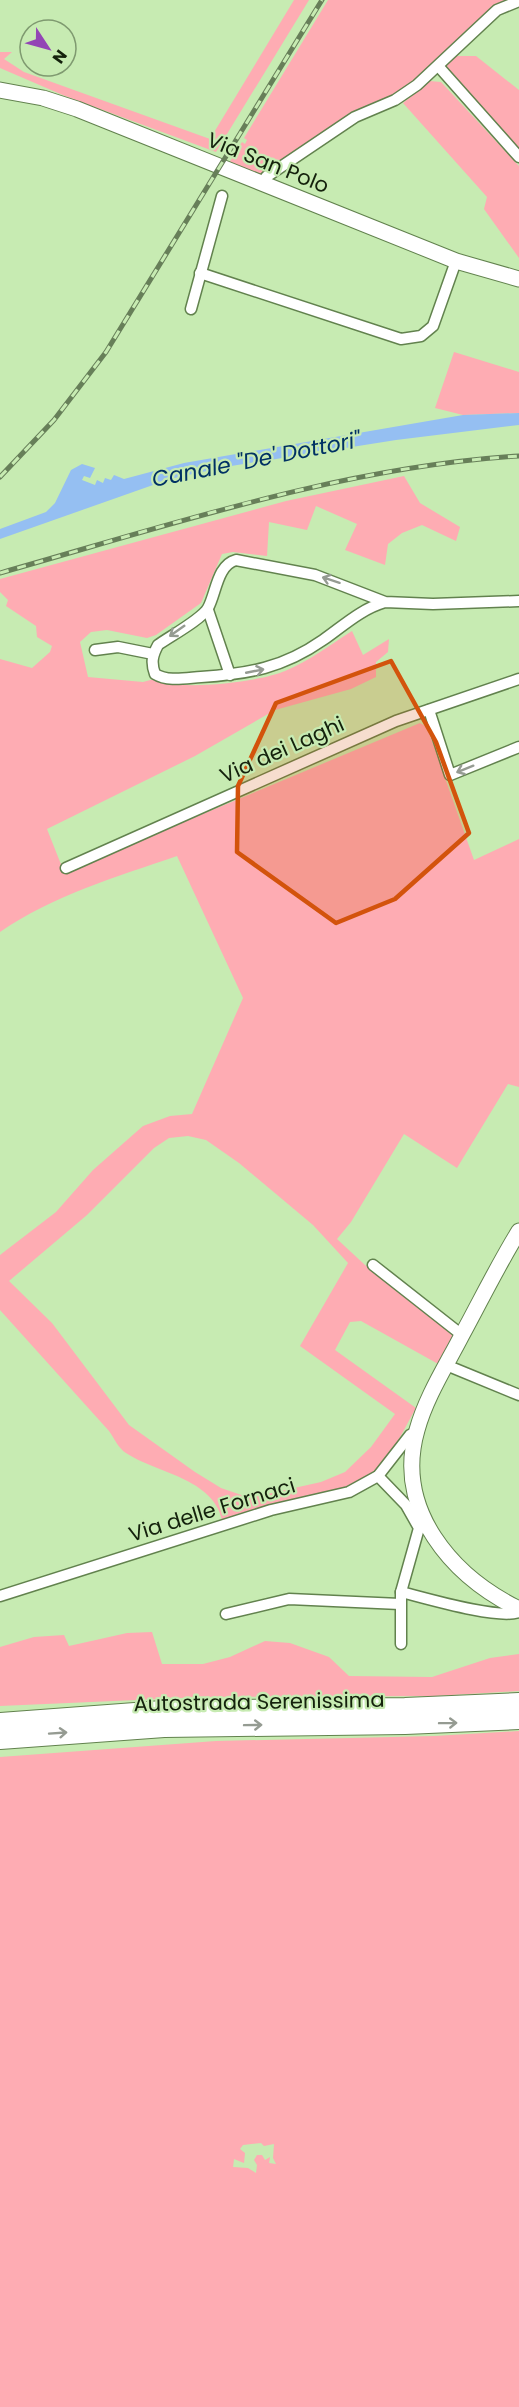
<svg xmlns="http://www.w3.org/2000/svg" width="519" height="2407" viewBox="0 0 519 2407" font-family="Poppins,sans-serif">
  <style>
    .green { fill: #feacb3; fill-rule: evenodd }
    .water { fill: #95bff2 }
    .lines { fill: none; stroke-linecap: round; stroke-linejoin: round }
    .street-casing { stroke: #62824e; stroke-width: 13 }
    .secondary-casing { stroke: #62824e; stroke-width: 17 }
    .highway-casing { stroke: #62824e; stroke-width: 22 }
    .street { stroke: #fff; stroke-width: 10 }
    .secondary { stroke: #fff; stroke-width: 15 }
    .highway { stroke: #fff; stroke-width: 20 }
    .rail-casing { stroke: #677f59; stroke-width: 5 }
    .rail { stroke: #c7ebb2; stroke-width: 3; stroke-dasharray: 9; stroke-linecap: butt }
    .oneway { stroke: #959b92 }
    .marked { fill: #d3530c; fill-opacity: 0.2; stroke: #d3530c; stroke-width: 4.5; stroke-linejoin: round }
    .labels { text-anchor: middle; stroke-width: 4.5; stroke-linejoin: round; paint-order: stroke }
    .street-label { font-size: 21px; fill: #14210c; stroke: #c7ebb2 }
    .water-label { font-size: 22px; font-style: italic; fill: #003164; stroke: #c7ebb2 }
  </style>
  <rect width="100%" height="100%" fill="#c7ebb2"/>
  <g class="green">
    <path d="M294,0H309L216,152L65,96L0,68V52H12L4,59L24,72L210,139Z"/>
    <path d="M328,0H508C477,16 458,46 432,67C379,109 318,141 260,176L229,163L242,142L245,144L247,140L244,138Z"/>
    <path d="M455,56H476L519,90V151L449,75L446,65Z"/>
    <path d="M430,81L441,82L519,166V258L484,209L487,197L403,103Z"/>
    <path d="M454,352L519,372V413L463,415L435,408Z"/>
    <path d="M404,476L420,503L460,527L456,541L422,525L402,533L388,544L385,565L345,550L357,524L316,506L307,530L269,522L267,556L233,552L222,554L201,603L156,635L147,638L107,630L91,632L80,642L88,677L143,682L154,679C176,692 260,682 285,671C309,661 330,645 352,631L363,655L389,639L388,652L376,662V677L351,689L275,710L195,756L47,829L64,872L420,723L427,727L474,860L519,839V1087L508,1084L457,1168L404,1134L351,1222L337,1239L365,1265L454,1335L440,1365L361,1321L350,1322L335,1350L416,1408C404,1429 393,1454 375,1470C342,1498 265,1506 222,1520C213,1478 156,1473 126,1453C119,1449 114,1438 109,1431L0,1310V1255L56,1212L93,1170L143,1126L170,1116L192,1114L243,998L177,856C116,877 54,895 0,932V659L32,668L50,652L52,646L37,637L36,626L6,606L8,600L0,592V579L286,501ZM188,1136L206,1140L239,1163L313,1225L348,1263L300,1346L395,1414L371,1447L345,1472L321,1482L250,1498L221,1488L195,1472L129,1425L52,1323L9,1281L87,1215L154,1148L169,1138Z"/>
    <path d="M152,1632L162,1664H203L230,1657L265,1641L290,1643L329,1657L349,1676L432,1677L490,1658L519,1654V1691L435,1696L205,1697L0,1706V1647L34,1637L64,1635L69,1646L127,1633Z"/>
    <path d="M519,1731V2407H0V1757L216,1741L434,1736ZM261,2143L264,2146L274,2144L273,2158L276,2164L269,2163L270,2157L265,2160L262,2155H257L254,2160L257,2165L256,2173L248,2168L233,2167L234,2159L244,2163L245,2153L240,2149L243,2145Z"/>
  </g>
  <path class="water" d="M519,413V425L396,440L225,467L170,479L0,539V529L46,512L55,503L71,470L82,464L95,468L90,478L84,476L82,480L95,485L97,480L103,483L105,478L111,480L114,475L124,479L184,463L463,415Z"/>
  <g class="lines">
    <g class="street-casing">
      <g id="street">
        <path d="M439,67L519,157"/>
        <path d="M266,177L355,117L395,100L417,85L497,10L519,1"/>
        <path d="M200,273L401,339L421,336L433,326L456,261"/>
        <path d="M191,309L222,196"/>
        <path d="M385,602C361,609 343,626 323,640C283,668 248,674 201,677C186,678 168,682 155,674C151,663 152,656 158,645C169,637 202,619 208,608C216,594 217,565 236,560L315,575L385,602L433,604L519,601"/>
        <path d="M208,610L230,675"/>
        <path d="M95,650L118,647L153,654"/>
        <path d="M429,710L450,775L519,747"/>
        <path d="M66,868L396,721L519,679"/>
        <path d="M373,1265L462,1335"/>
        <path d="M446,1365L519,1395"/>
        <path d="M378,1476L406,1505L419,1528L401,1592V1644"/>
        <path d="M401,1592C425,1598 499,1620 519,1612"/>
        <path d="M0,1596L271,1510L349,1492L378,1476L410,1435L416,1432"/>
        <path d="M226,1614L289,1599L400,1604"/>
      </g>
    </g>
    <g class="secondary-casing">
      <g id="secondary">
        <path d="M0,90L43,98L77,109L456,261L519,279"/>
        <path d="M519,1231C498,1265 481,1300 462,1335C446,1366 426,1397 417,1430C394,1510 452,1576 519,1609"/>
      </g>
    </g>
    <g class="highway-casing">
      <g id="highway">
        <path d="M0,1723L162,1711L405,1708L519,1703"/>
        <path d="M0,1739L164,1727L405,1724L519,1719"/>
      </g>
    </g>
    <use href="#street" class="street"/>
    <use href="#secondary" class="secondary"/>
    <use href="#highway" class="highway"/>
    <g class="rail-casing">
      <g id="rail">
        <path d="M0,477L54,420L106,352L322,0"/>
        <path d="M0,573C170,525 342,467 519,456"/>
      </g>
    </g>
    <use href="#rail" class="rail"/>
  </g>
  <defs><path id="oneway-shaft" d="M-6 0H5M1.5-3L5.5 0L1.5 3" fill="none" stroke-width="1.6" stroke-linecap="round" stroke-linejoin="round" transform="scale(1.5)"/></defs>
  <g class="oneway">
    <use href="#oneway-shaft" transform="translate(331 580) rotate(-162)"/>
    <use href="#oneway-shaft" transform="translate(177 631) rotate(145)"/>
    <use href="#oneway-shaft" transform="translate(255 671) rotate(-11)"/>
    <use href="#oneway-shaft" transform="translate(465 769) rotate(158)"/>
    <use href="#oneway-shaft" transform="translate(448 1723) rotate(-1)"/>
    <use href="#oneway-shaft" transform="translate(253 1725) rotate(-1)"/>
    <use href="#oneway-shaft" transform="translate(58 1733) rotate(-4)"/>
  </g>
  <path class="marked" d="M391,661L436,742L469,833L395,899L336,923L237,852L238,786L276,703Z"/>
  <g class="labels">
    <g class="street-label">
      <text transform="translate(268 163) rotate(22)" y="7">Via San Polo</text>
      <text transform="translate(282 750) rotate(-24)" y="7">Via dei Laghi</text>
      <text transform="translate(212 1510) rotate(-17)" y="7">Via delle Fornaci</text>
      <text transform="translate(259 1702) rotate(-1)" y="7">Autostrada Serenissima</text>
    </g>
    <g class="water-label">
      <text transform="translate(256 459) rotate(-11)" y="8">Canale "De' Dottori"</text>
    </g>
  </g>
  <g transform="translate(48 48) rotate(126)"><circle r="28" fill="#c7ebb2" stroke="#7f9a70" stroke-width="1.5"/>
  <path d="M0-4.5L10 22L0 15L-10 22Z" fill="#9345b5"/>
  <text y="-9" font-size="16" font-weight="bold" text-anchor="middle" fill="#14210c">N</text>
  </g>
</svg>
